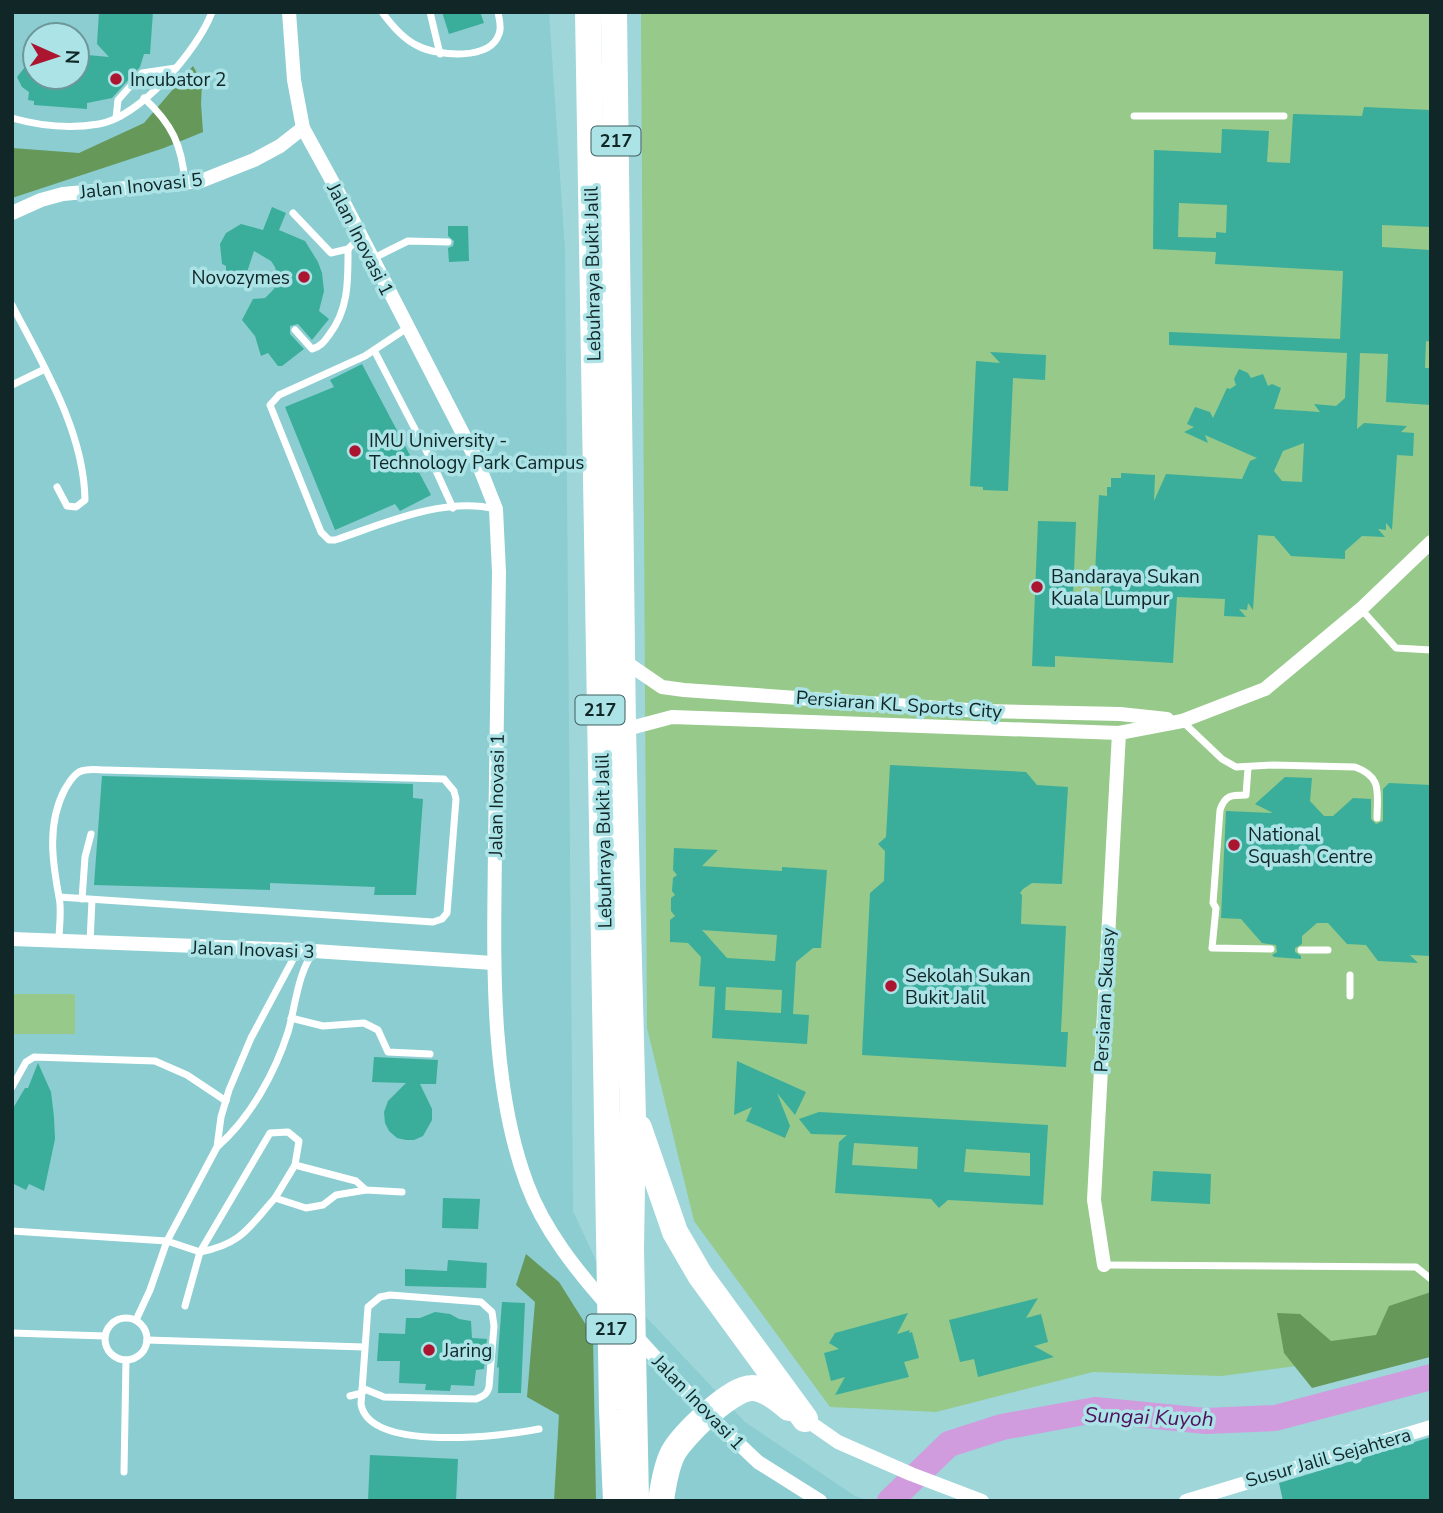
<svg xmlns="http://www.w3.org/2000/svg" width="1443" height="1513" viewBox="0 0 1443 1513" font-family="'Nunito Sans',sans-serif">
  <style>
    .built { fill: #8bcdd0; fill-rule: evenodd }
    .green { fill: #96c98a }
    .forest { fill: #659859 }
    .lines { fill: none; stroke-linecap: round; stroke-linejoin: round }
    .river { stroke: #d09cdd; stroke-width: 26 }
    .building { fill: #3aae9b; fill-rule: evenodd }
    .lane { stroke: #fff; stroke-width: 7 }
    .street { stroke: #fff; stroke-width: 14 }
    .highway { stroke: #fff; stroke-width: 26 }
    .poi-dot { fill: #ab1530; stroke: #ace3e6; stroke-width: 2.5 }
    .labels { text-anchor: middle; stroke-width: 7; stroke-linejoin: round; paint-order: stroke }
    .shield { fill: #ace3e6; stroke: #3f5f60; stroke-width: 2 }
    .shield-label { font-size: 18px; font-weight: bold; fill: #102627 }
    .poi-label { font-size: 19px; fill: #102627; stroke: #ace3e6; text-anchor: start }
    .street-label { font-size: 19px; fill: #102627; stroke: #ace3e6 }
    .water-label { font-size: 21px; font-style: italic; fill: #50105e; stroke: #ace3e6 }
  </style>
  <rect width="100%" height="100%" fill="#9fd6d9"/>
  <path class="built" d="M12,12H549L565,250L573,1211L599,1267L745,1422L855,1496L869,1501H12ZM35,35H77V77H35Z"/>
  <g class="green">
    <path d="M641,12H1431V1348L1222,1376L1093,1372L936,1412L830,1407L694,1221L647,1028Z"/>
    <rect x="12" y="994" width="63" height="40"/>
  </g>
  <g class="forest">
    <path d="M193,66L202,82L201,104L203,132L164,148L12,198V148L79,153L144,123Z"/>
    <path d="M526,1254L559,1282L593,1336L596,1501H554L559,1415L527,1397L535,1302L516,1285Z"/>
    <path d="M1431,1292L1430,1357L1312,1388L1284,1353L1277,1313L1300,1314L1331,1341L1376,1335L1389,1306Z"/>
  </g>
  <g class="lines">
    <path class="river" d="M890,1501L949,1444L1002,1427L1095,1410L1206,1421L1275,1418L1431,1377"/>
  </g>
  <g class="building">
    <path d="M99,12H153L150,54H144L140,67L112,98L87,103V109L34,105V101L28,100L29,92L22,87L17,77L25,67L35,61V77H77V54L109,57L97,44Z"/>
    <path d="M442,12H480L484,23L449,34Z"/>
    <path d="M1364,107L1431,110V227L1382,225V247L1431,250V342L1426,341L1425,368H1431V405L1386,402L1388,354L1360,353L1357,429L1364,423L1407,426L1401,432L1414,433L1413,456L1397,455L1392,530L1386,523V530L1378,529L1385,537L1362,536L1345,551V559L1291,556L1274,536L1258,535L1253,610L1248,603L1247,610L1239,609L1246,617L1224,616L1225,599L1177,597L1173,663L1055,656V667L1032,666L1038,521L1076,522L1073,597L1101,599L1102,574H1095L1099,495L1107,496V487H1111V478H1121V473L1155,475L1154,501L1166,474L1242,479L1250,461L1257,458L1205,435L1208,443L1184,432L1194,427L1187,424L1195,407L1210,412L1213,418L1227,388L1230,389L1236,385L1234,379L1239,369L1248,373L1251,378L1263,374L1268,386L1272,384L1281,388L1274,409L1320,412L1314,404L1336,406L1345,398L1347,353L1169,345V332L1340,339L1343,271L1215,264L1216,252L1153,249L1154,150L1221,153L1222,129L1269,131L1267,162L1290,163L1293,114L1362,116ZM1179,203L1227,205L1226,233L1216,232V238L1178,237ZM1304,443L1302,482L1282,481L1274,471L1283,451Z"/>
    <path d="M272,207L286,213L279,230L305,241L318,262L322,273L324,291L319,311L329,319L312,340L298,324L290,326V334L304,349L282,366H278L268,353L261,356L255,336L242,320L253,299L265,298L274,289L277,275L275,267L271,261L254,251L246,275L240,279L230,278L226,273V266L222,264L220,244L226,233L241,224L263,230Z"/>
    <path d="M448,226H468L469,261L449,262L448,248L453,246L454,241L448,236Z"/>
    <path d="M990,352L1046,355L1045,380L1013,378L1008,491L983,490V487L970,486L976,361L1000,363Z"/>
    <path d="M362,364L431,495L400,511L395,504L335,530L285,407L334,387L330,380Z"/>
    <path d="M890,765L1026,772L1037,785L1068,787L1062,884L1032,883L1023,889L1020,893L1022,895L1021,924L1066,926L1061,1032H1068L1066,1067L862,1055L870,893L884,881L885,851L878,844L886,837Z"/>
    <path d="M102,776L413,784V798L423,799L416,895H374L375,887L270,883V890L94,885Z"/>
    <path d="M1285,777L1312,778L1310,801L1324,816H1333L1353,798L1371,799V819L1376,824L1383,821V789L1389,783L1431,785V956L1410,955L1418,963L1378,961L1366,945L1347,944L1328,923H1317L1302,936V944L1295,948V952L1301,956V959L1274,957L1272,955L1277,952L1276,945L1262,943L1241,919L1221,918L1226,811L1273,813L1255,804Z"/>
    <path d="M674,848L718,850L702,866L782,871V867L827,870L821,948H813L796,962L793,1014L809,1015L807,1044L712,1038L715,987L699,986L701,957L688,943L670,942V920L675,916L671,911V898L675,895L672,891L673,878L677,875L673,870ZM702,930L777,935L775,961L727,958ZM726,987L782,990L781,1013L725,1010Z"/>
    <path d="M374,1057L438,1060L436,1084H420L432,1109V1120L423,1136L414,1140H406L397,1138L389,1131L385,1123L384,1112L388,1101L406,1083L372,1082Z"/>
    <path d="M737,1061L806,1092L795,1115L777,1093L790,1126L785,1138L746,1121L752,1107L734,1115Z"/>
    <path d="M38,1063L51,1092L54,1117L55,1139L44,1191L29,1184L26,1190L12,1183V1110L25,1088H28Z"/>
    <path d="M819,1112L1048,1125L1043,1205L948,1200L939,1208L931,1199L835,1193L839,1142L847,1135L811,1134L799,1119ZM854,1143L918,1147L917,1169L852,1165ZM966,1149L1030,1153V1176L964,1172Z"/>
    <path d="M1153,1171L1211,1174L1210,1204L1151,1201Z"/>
    <path d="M443,1198L480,1199L478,1229L442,1228Z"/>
    <path d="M448,1260L487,1263L486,1288L405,1286V1269L447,1271Z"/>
    <path d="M1038,1298L1026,1318L1041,1314L1048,1342L1034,1346L1054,1357L978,1377L974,1359L960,1362L949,1320Z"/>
    <path d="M502,1302L525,1303L521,1393H498L499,1367L497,1368Z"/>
    <path d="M435,1312L450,1314L459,1319L471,1321L472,1338L487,1339L484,1369L476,1370L474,1386L451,1385L450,1391L425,1390L426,1384L399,1383L400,1361H377L379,1333L405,1334L406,1318H420Z"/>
    <path d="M908,1313L897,1334L910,1330L909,1333L912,1332L919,1358L904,1362L909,1377L835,1395L845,1377L831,1381L824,1353L839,1349L829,1343L835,1333Z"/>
    <path d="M1431,1437V1501H1283L1279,1483Z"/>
    <path d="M370,1455L458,1459L456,1501H368Z"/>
  </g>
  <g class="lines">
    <g class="lane">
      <path d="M382,12C392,26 403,39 418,46C438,56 490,61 499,34C502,27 499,19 498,12"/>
      <path d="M430,12L440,54"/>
      <path d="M144,98C172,124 182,145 185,183"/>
      <path d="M1134,116H1284"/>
      <path d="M12,118C40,126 70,129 99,124C140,117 198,50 212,12"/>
      <path d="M116,118L118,100L142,73L176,68"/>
      <path d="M293,213L331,253L348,249L360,237"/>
      <path d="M372,259L408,241L448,242"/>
      <path d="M12,305C43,365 84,431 85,500L76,507L67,506L57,487"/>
      <path d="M407,328L365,356L279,395L270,405L321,532L329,540H335C383,524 445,496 495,509"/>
      <path d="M295,330L312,349C320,347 324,342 329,335C349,309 348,280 348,249"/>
      <path d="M374,350L432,462L453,508"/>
      <path d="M12,385L45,369"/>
      <path d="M1361,609L1396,648L1431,650"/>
      <path d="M1182,721L1222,759L1236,767L1273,765L1355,767C1383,777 1377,793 1377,818"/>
      <path d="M1248,768L1246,795C1231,795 1225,795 1220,810L1213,903L1216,908L1212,948L1271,949"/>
      <path d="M82,899L85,857L91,834"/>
      <path d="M59,941C59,927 62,910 59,897C52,860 47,823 65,789C69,783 72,776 79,772C87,768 97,770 106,770L444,779L454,791L456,799L447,913L442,919L433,922L59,897"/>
      <path d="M90,942L92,900"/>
      <path d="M1301,950H1328"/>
      <path d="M1350,996V975"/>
      <path d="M291,1018L323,1026L364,1023L378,1030L388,1052L430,1054"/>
      <path d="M12,1087L26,1062L34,1057L155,1061L187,1075L226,1101"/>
      <path d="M218,1146C250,1118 275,1073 288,1032C295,1009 298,969 315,951"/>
      <path d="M275,1198L295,1165"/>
      <path d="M12,1231L167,1241L200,1252L270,1133L288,1132L299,1141L295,1165L356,1181L366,1190L402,1192"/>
      <path d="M1104,1265L1416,1267L1431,1279"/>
      <path d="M185,1306L200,1252C242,1244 249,1227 275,1198L306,1208L323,1205L336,1195L366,1190"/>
      <circle cx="126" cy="1339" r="21"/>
      <path d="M136,1320L150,1290L167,1241L217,1147L221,1117L229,1090L251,1038L298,950"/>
      <path d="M12,1333L105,1336"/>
      <path d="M147,1340L364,1347"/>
      <path d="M362,1388L384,1397L476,1399C483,1396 487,1395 489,1387L494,1326L492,1312L481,1302L390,1295L380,1297L368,1307L361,1404C369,1453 504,1436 539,1429"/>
      <path d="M350,1396L362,1393"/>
      <path d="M124,1472L126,1360"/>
    </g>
    <g class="street">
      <path d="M289,12L294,80L303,128L343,201L477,461L496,509L499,572C498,664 496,756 495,848C494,955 489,1083 527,1184C544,1230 577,1271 609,1307"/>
      <path d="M12,213L41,200L63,194L201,181L254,160L280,146L303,128"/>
      <path d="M624,661L662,687L684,690L982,711L1120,714L1167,719"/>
      <path d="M623,730L672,717L1119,733L1182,721L1265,689L1361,609L1431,542"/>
      <path d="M12,939L299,950L493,963"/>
      <path d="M1104,1265L1094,1200L1119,733"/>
      <path d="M635,1335L702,1409L758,1462L820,1501"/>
      <path d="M805,1419L838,1442L911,1474L982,1501"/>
      <path d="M1186,1501L1431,1427"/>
    </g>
    <g class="highway">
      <path d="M588,12L612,1410L616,1501"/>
      <path d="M614,12L623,730L633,1118L631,1249L636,1501"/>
      <path d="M639,1128L675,1232L700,1275L805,1419"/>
      <path d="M661,1501C663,1486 666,1467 673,1453C683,1435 730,1389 751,1388C765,1387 779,1400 789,1408"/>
    </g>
  </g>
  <g class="poi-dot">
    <circle cx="116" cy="79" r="7"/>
    <circle cx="304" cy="277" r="7"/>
    <circle cx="355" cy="451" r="7"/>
    <circle cx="1037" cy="587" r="7"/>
    <circle cx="1234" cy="845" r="7"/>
    <circle cx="891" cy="986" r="7"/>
    <circle cx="429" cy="1350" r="7"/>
  </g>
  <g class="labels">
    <g class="shield">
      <rect x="591.5" y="126.5" width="49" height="29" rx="5"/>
      <rect x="575.5" y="695.5" width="49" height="29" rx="5"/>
      <rect x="586.5" y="1314.5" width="49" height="29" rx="5"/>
    </g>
    <g class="shield-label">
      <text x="616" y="147">217</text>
      <text x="600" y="716">217</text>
      <text x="611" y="1335">217</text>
    </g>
    <g class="poi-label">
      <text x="130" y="86">Incubator 2</text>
      <text x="290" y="284" text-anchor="end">Novozymes</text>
      <text x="369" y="447">IMU University -<tspan x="369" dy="22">Technology Park Campus</tspan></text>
      <text x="1051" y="583">Bandaraya Sukan<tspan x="1051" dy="22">Kuala Lumpur</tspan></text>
      <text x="1248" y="841">National<tspan x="1248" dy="22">Squash Centre</tspan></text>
      <text x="905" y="982">Sekolah Sukan<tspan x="905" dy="22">Bukit Jalil</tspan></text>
      <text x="443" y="1357">Jaring</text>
    </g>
    <g class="street-label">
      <text transform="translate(141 185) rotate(-6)" y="7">Jalan Inovasi 5</text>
      <text transform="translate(361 239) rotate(63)" y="7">Jalan Inovasi 1</text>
      <text transform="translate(592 274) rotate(-91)" y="7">Lebuhraya Bukit Jalil</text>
      <text transform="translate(899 704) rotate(4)" y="7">Persiaran KL Sports City</text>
      <text transform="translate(496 795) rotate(-89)" y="7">Jalan Inovasi 1</text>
      <text transform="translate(603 841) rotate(-91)" y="7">Lebuhraya Bukit Jalil</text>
      <text transform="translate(253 949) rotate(2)" y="7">Jalan Inovasi 3</text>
      <text transform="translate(1104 1000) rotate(-87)" y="7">Persiaran Skuasy</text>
      <text transform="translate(699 1402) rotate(46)" y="7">Jalan Inovasi 1</text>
      <text transform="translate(1328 1457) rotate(-16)" y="7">Susur Jalil Sejahtera</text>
    </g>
    <g class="water-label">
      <text transform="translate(1149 1417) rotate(2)" y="7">Sungai Kuyoh</text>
    </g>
  </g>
  <rect width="1443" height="1513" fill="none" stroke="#102627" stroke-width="28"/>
  <g transform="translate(56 56) rotate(93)"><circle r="33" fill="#ace3e6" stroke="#6e979a" stroke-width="2"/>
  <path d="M0-5L12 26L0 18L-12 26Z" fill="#ab1530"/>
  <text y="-10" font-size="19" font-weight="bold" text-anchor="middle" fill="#102627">N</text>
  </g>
</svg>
